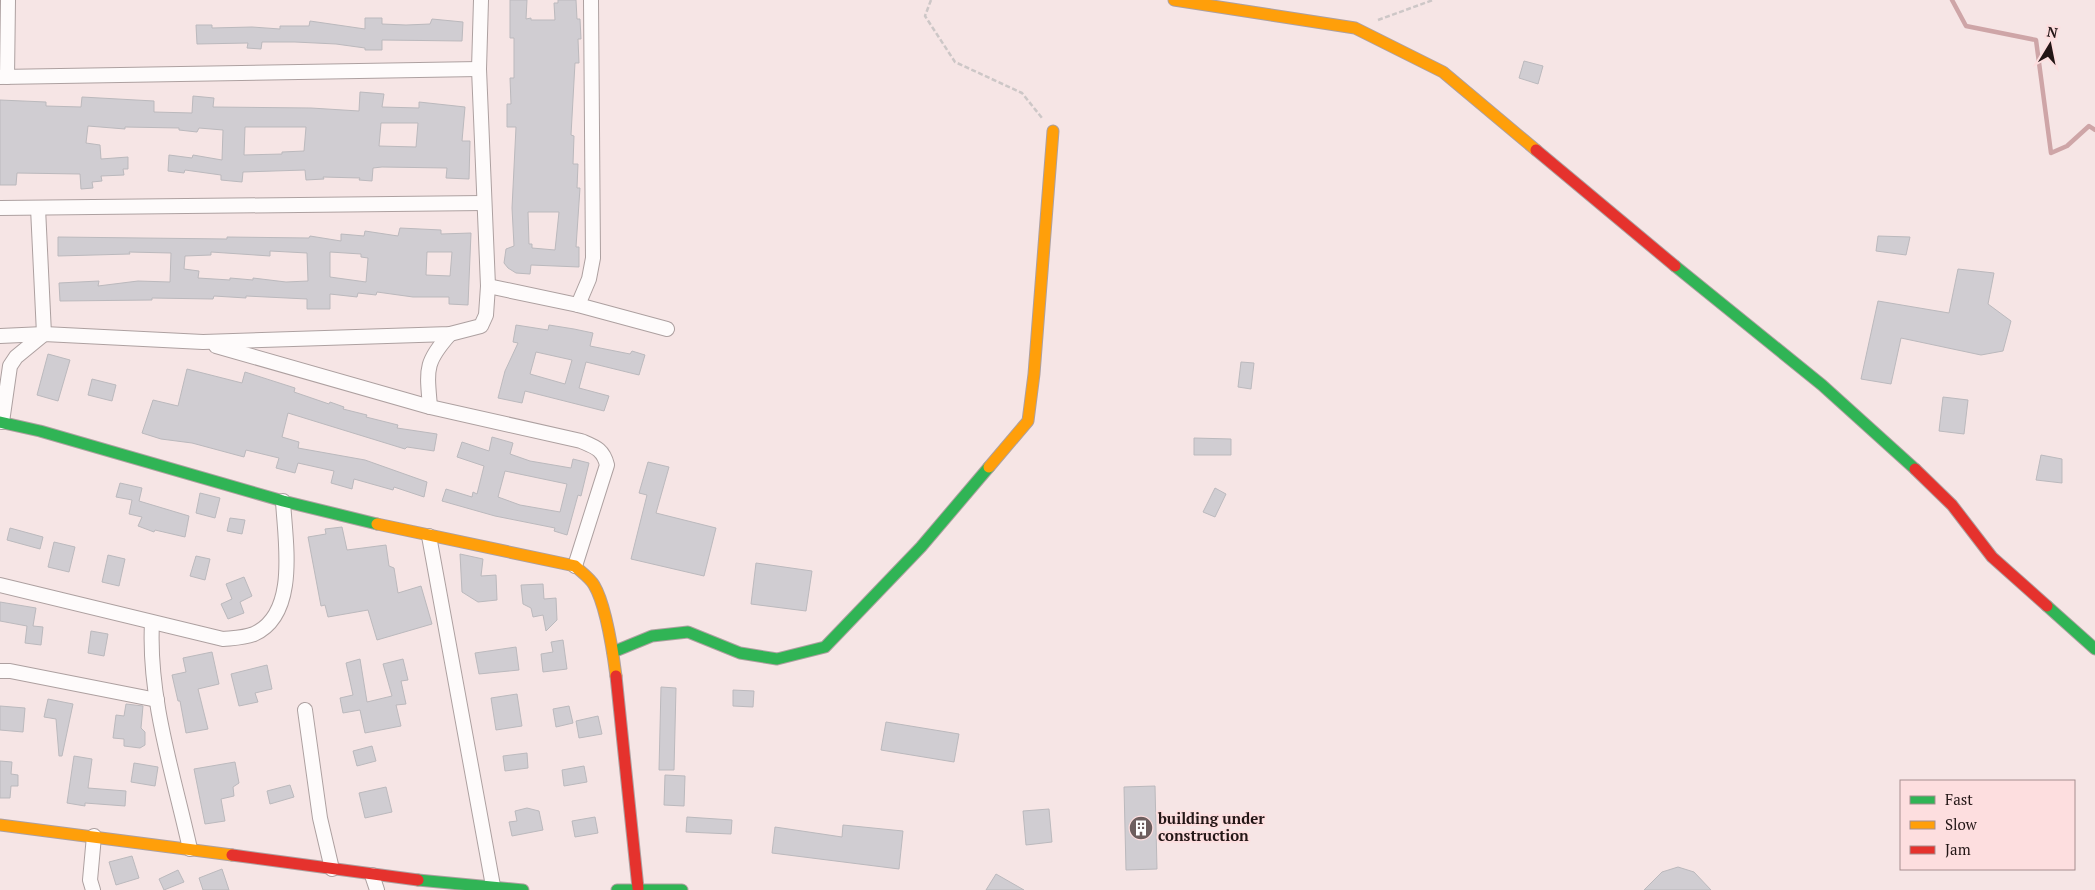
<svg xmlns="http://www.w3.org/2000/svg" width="2095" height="890" viewBox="0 0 2095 890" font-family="'PT Serif',serif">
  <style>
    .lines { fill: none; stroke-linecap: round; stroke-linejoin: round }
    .stream { stroke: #cea5a7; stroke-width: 4.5 }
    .building { fill: #d0cdd2; stroke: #bbb9bd; fill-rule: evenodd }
    .street-casing { stroke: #ada0a0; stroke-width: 16 }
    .fast-casing { stroke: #ada0a0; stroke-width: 13 }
    .slow-casing { stroke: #ada0a0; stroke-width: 13 }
    .jam-casing { stroke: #ada0a0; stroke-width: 13 }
    .path { stroke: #cdc7c7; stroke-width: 2.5; stroke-dasharray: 5 2.5; stroke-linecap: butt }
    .street { stroke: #fefbfb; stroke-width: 14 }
    .fast { stroke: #30b455; stroke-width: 11 }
    .slow { stroke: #ff9f0a; stroke-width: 11 }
    .jam { stroke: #e5322d; stroke-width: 11 }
    .labels { text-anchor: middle; stroke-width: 4; stroke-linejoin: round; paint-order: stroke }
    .poi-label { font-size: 15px; font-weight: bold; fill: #231616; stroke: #fddedf; text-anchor: start }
  </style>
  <rect width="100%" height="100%" fill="#f6e5e5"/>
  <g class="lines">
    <path class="stream" d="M1952,0L1966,26L2036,40L2051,153L2067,146L2089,126L2095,130"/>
  </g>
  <g class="building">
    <path d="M510,0H527L526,19L531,18V20H555L554,3H558V0H576L577,19H580L581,39H578L579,63H575L571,135L574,136L573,164H578L577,188H580L576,247H579V267L531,265L530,274L516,273L508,268L504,263L506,249L514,246L512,208L516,127H507V104H511L510,78H514V38H510ZM528,212H559L555,250L532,248V244H529Z"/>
    <path d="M365,18H382V24L406,25L430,24L432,19L463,22L462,41L382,40V50H365V48L336,44L295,42H262L261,49L247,48L248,43L197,44L196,25H212V28L252,27L280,29V26H309L310,21L365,29Z"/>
    <path d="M1524,61L1543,66L1538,84L1519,78Z"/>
    <path d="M360,92L384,94L382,107L419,108V102L465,107L462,141H470L469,179L446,178L447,168L382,167L373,168L372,181L359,180L360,178L323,177L324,179L306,180L305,170L243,172L242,182L221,180V175L185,170L184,173L168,171L169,155L192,158L193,155L222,160L223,130L199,128L197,132L179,130V128L125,127V129L88,126L86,143L100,145L101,159L128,157V169H123L124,175L101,176L102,181L92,182L93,188L81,189L80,174L17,173L16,185H0V100L46,102V106L81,107L82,97L154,101V112L192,113L193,96L214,98L213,107L311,108L359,111ZM381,123H418L416,147L379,146ZM245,127H306L304,151L282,152V154L244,155Z"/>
    <path d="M400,228L441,230V234L471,233L468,305L449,304V297H413L377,292L376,295L358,293L357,297L330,294V309H307V299L246,296V298L214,296L213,299L152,298V300L60,301L59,283L99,281L98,286L138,281L170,282L171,253L129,252L130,254L58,256V237L227,239V237L309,238L310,236L341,241V234L364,236L365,231L398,236ZM270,251L307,253L308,281L286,282L253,278V280L230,278V280L198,278L199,271L184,269L185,256L211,255V252L270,256ZM330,252L361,254V257L368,258L366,282L330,277ZM427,252H452L450,276L426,275Z"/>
    <path d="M1878,236L1910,237L1906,255L1876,251Z"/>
    <path d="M1958,269L1994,273L1988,304L2011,321L2003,351L1981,355L1901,338L1891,384L1861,379L1878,301L1949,313Z"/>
    <path d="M516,325L548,330L549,325L574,329L593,333L590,346L630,354L632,351L645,355L639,375L586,362L579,388L609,396L604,411L525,391L522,403L498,398L505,371L518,343L513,342ZM536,352L572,360L565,384L530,374Z"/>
    <path d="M48,354L70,360L58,401L37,395Z"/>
    <path d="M1241,362L1254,363L1251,389L1238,387Z"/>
    <path d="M187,369L242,383L245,372L295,388L294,392L329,404L330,402L344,407L343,409L367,415L366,417L398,425L397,428L437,434L434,451L407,447L405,449L288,413L282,437L299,442L298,448L365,460L427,482L424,497L394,487L393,490L354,479L352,489L331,483L334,471L298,463L295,473L276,468L279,458L246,450L244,457L192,443L161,439L142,433L153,400L178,406Z"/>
    <path d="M92,379L116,385L112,401L88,395Z"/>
    <path d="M1943,397L1968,400L1964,434L1939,431Z"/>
    <path d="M492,437L513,443L510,454L530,461L571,468L573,459L589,463L581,496L578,495L567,535L554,531L555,528L495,516L442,501L446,489L472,497L473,492L477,494L484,466L457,457L462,442L489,451ZM505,471L567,484L560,512L520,505L498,497Z"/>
    <path d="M1194,438L1231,439V455H1194Z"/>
    <path d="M2041,455L2062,459V483L2036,480Z"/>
    <path d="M648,462L669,467L656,513L716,528L704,576L631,559L647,495L639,493Z"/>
    <path d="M120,483L142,488L139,501L189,516L185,537L155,530L154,532L138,526L142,517L129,514L132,500L116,497Z"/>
    <path d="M1215,488L1226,494L1215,517L1203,512Z"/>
    <path d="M200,493L220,498L215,518L196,513Z"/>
    <path d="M230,518L245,520L242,534L227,531Z"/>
    <path d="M342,527L347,550L386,545L389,566L394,568L398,593L421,586L432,624L377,640L368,610L328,617L325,605L321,606L308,537L326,534L325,529Z"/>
    <path d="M10,528L43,537L40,549L7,540Z"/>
    <path d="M54,542L75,547L69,572L48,567Z"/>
    <path d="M460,554L483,559L481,576L496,575L497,600L478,602L462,592Z"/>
    <path d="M108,555L125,559L119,586L102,582Z"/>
    <path d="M196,556L210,559L205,580L190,576Z"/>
    <path d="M756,563L812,571L806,611L751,604Z"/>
    <path d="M244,577L252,596L240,602L244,613L228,619L221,604L232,599L226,584Z"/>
    <path d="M543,584L544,599L556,598L557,620L546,631L543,615L533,617L531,608L523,604L521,585Z"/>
    <path d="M0,602L36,608L33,626L43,627L41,645L25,643L27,626L0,621Z"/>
    <path d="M91,631L108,634L104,656L88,653Z"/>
    <path d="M563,640L567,669L543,672L541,654L553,652L551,642Z"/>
    <path d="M516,647L519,670L479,674L475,653Z"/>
    <path d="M212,652L219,684L198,689L208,729L186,733L180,701H178L172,675L186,672L183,658Z"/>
    <path d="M360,659L367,702L392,696L383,664L403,659L408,680L401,681L406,704L396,705L401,726L365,733L360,710L343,713L340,698L353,695L346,663Z"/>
    <path d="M267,665L272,689L255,693L258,702L239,706L231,674Z"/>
    <path d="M661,687L676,688L674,770H659Z"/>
    <path d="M733,690L754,691L753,707L733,706Z"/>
    <path d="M517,694L522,726L496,730L491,698Z"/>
    <path d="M48,699L73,704L62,756H59L56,719L44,717Z"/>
    <path d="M126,704L143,706L141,728L145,732V745L140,748L124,746V739L113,738L116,715L124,716Z"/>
    <path d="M0,706L25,708L23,732L0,730Z"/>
    <path d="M569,706L573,723L556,727L553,709Z"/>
    <path d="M598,716L602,734L579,738L576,721Z"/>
    <path d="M886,722L959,734L954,762L881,750Z"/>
    <path d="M372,746L376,761L357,766L353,751Z"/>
    <path d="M527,753L528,768L505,771L503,756Z"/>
    <path d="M74,756L92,759L88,788L126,791L125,806L85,803V806L67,803Z"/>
    <path d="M0,761L12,762L11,774L18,775V786H11L10,798H0Z"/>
    <path d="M235,762L239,783L233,787L234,796L221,799L225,821L205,824L194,769Z"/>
    <path d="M134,763L158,767L155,786L131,782Z"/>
    <path d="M584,766L587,782L564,786L562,770Z"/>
    <path d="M665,775L685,776L684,806L664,805Z"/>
    <path d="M290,785L294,797L270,804L267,791Z"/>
    <path d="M1155,786L1157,869L1126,870L1124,787Z"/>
    <path d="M386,787L392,812L365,818L359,793Z"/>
    <path d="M527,808L539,811L543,830L512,836L509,822L517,821L515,811Z"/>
    <path d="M1049,809L1052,842L1026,845L1023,811Z"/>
    <path d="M595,817L598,833L575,837L572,821Z"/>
    <path d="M687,817L732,820L731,834L686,832Z"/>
    <path d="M843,825L903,831L899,869L772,853L775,827L842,837Z"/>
    <path d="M132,856L139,878L116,885L109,862Z"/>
    <path d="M1678,867L1694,872L1711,890H1644L1662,872Z"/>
    <path d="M222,869L229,890H203L199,878Z"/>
    <path d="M178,870L184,882L164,890L159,879Z"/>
    <path d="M996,874L1024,890H986Z"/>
  </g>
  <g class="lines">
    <g class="street-casing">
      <g id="street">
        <path d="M0,77L479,69"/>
        <path d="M7,77L8,0"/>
        <path d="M0,208L484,203"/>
        <path d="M38,208L44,334"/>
        <path d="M488,286L578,305L667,329"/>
        <path d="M578,305L589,279L593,258L591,0"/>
        <path d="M0,336L44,334L203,342L450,334L481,326L486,315L488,286L479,69L481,0"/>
        <path d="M216,346L430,407L581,441C595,447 603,449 607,465L575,566"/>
        <path d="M430,407C427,370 424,363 450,334"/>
        <path d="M2,422L10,366L16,357L44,334"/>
        <path d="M429,536L493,886"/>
        <path d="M0,585L223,639C233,638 244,638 254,634C299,614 285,540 283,501"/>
        <path d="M152,623C148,699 174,776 190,849"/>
        <path d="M0,671H10L157,700"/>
        <path d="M305,710L320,818L332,869"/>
        <path d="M372,875L377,890"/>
        <path d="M93,890L90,880L94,836"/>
      </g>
    </g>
    <g class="fast-casing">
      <g id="fast">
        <path d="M1675,266L1822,385L1915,469"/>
        <path d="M0,422L40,431L283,501L377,524"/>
        <path d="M2047,606L2095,649"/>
        <path d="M613,652L652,636L688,632L740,653L777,659L825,647L921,547L989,467"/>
        <path d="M418,880L523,890"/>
        <path d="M617,890H682"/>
      </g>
    </g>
    <g class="slow-casing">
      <g id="slow">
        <path d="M1174,0L1355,28L1443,72L1536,150"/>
        <path d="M989,467L1028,421L1034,374L1053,131"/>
        <path d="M377,524L575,566C581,572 590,578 594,585C606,605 613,653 616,676"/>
        <path d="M0,825L232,855"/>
      </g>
    </g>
    <g class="jam-casing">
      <g id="jam">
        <path d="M1536,150L1675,266"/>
        <path d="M1915,469L1952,505L1992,557L2047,606"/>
        <path d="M616,676L638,888"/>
        <path d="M232,855L418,880"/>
      </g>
    </g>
    <g class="path">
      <path d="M931,0L925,16L955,62L1022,93L1042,118"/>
      <path d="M1378,20L1433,0"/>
    </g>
    <use href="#street" class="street"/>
    <use href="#fast" class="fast"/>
    <use href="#slow" class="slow"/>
    <use href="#jam" class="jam"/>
  </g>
  <defs>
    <g id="building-disc" transform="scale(1.25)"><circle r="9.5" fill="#6d5e5e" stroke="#fddedf"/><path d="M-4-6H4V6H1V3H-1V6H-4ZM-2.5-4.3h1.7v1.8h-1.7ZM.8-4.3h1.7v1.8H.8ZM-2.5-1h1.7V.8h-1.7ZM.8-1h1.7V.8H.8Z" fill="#fff"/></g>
  </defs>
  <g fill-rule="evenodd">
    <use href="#building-disc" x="1141" y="828"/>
  </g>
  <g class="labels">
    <g class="poi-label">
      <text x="1158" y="824">building under<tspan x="1158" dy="17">construction</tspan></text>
    </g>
  </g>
  <rect x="1900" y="780" width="175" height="90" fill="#fddedf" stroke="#a68e8f"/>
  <rect x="1910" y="796" width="25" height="8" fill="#30b455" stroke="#a68e8f"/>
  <text x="1945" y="805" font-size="15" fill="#231616">Fast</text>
  <rect x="1910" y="821" width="25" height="8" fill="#ff9f0a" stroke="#a68e8f"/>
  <text x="1945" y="830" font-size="15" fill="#231616">Slow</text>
  <rect x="1910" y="846" width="25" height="8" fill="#e5322d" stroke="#a68e8f"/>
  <text x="1945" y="855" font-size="15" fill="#231616">Jam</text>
  <g transform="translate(2050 45) rotate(10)" stroke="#fddedf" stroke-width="4" paint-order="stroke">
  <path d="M0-4L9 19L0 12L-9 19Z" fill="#231616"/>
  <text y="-8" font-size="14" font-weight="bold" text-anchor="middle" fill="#231616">N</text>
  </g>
</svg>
